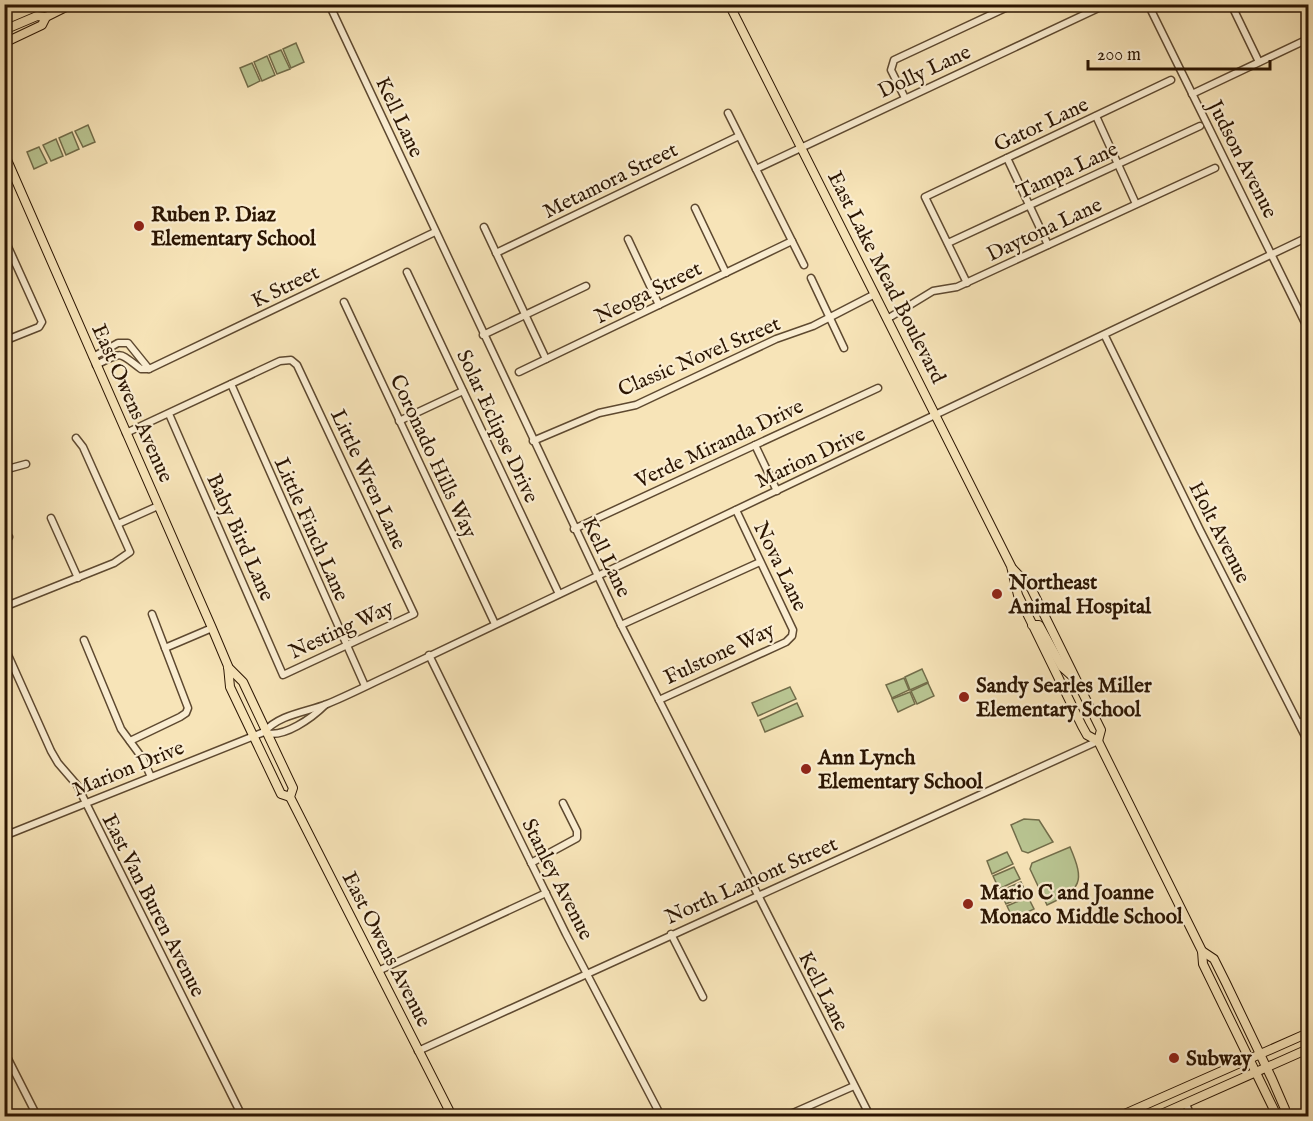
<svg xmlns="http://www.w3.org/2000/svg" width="1313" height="1121" viewBox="0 0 1313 1121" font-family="'IM FELL English',serif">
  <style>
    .green { fill: #b9c592; stroke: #726d4a; stroke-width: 1.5 }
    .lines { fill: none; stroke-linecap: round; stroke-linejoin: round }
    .minor-casing { stroke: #5e4930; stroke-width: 9 }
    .major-casing { stroke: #2b1502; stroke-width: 10 }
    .minor { stroke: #faedd1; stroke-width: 6 }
    .major { stroke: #f7e4b8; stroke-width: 8 }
    .poi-dot { fill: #8f2418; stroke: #faedd1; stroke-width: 2 }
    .labels { text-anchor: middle; stroke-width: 4.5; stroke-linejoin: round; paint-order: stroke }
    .street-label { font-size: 21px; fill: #2b1502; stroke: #faedd1 }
    .poi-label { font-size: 21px; font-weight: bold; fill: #2b1502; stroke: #faedd1; text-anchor: start }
  </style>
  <rect width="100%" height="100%" fill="#f7e4b8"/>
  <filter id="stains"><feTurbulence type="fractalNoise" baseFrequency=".00333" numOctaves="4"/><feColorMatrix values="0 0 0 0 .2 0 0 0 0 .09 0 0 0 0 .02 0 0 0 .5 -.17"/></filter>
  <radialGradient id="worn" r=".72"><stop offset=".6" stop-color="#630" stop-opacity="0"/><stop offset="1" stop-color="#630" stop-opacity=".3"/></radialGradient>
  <g class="green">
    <path d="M296,43L304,62L291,68L283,49Z"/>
    <path d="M281,50L290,69L277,74L269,55Z"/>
    <path d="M267,56L275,75L262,81L254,62Z"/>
    <path d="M252,63L260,81L248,87L240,68Z"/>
    <path d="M88,125L95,142L83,147L75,131Z"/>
    <path d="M72,132L79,149L66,155L59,138Z"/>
    <path d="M56,139L63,156L51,161L43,145Z"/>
    <path d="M39,147L47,163L34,169L27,152Z"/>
    <path d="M922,669L928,682L910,690L905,677Z"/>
    <path d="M904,678L909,690L892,698L886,685Z"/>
    <path d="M928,683L934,696L917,704L911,691Z"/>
    <path d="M790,687L796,699L758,716L752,703Z"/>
    <path d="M910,692L915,704L898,712L892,699Z"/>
    <path d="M797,703L803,716L765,732L760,720Z"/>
    <path d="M1024,819L1039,820L1053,842L1028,853L1022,851L1011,825Z"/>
    <path d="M1070,847C1085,882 1082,889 1047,905L1030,869L1032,863Z"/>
    <path d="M1007,852L1013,864L992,874L987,861Z"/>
    <path d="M1014,867L1020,879L999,889L993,876Z"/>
    <path d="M1021,882L1027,895L1006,904L1000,891Z"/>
    <path d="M1028,897L1034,909L1013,919L1007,906Z"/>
  </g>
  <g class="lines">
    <g class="minor-casing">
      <g id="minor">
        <path d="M329,4L621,625L870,1116"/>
        <path d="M1148,4L1308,329"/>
        <path d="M1231,4L1259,62"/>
        <path d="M1192,94L1308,39"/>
        <path d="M905,98L891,70L894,60L1014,4"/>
        <path d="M728,113L804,265"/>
        <path d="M1096,116L1136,204"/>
        <path d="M1007,158L1048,245"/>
        <path d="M756,169L1107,4"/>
        <path d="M695,208L726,273"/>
        <path d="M484,227L546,359"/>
        <path d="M4,238L42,322L39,327L4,341"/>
        <path d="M628,239L659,305"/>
        <path d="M948,243L1200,126"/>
        <path d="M496,253L739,136"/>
        <path d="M407,272L559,594"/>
        <path d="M811,278L844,348"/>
        <path d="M967,283L925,197L1171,80"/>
        <path d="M344,302L495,624"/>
        <path d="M887,319L933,291L957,287L1215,168"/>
        <path d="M483,335L586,286"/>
        <path d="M1105,336L1200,530L1308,742"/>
        <path d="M93,357L118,343H128L149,369"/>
        <path d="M96,365C124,351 118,352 141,369H149L435,232"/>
        <path d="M519,372L792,241"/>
        <path d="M231,384L365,686"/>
        <path d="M399,421L463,391"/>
        <path d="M126,433L280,361L291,360L297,365L414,614L283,675L169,414"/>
        <path d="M533,441L599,413L636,405L776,339L813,326L875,294"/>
        <path d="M755,445L777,491"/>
        <path d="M4,470L26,464"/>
        <path d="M51,518L78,578"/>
        <path d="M118,524L158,506"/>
        <path d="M574,529L878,388"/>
        <path d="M4,537H9"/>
        <path d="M4,607L114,563L130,552L83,447L76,438"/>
        <path d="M621,625L760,562"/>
        <path d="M84,640L121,729L143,759L151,777"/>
        <path d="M4,646L51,751L58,763L77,785L242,1116"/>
        <path d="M165,648L212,628"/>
        <path d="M429,655L566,934L661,1116"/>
        <path d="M659,700L786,642L792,636L793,630L736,510"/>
        <path d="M1299,723L1308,719"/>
        <path d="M266,733C284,738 312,718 325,705"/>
        <path d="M130,741L180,717L186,713L188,708L152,614"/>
        <path d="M4,836L264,732C280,714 307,712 327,704C349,695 370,684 392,674L1308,237"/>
        <path d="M531,863L577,838V831L563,803"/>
        <path d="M671,934L703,997"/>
        <path d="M378,971L546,893"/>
        <path d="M4,1051L37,1116"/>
        <path d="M418,1051L1098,741"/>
        <path d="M1186,1104L1191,1116"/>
        <path d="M786,1116L854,1086"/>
      </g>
    </g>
    <g class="major-casing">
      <g id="major">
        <path d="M729,4L1011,566L1018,595L1082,726L1087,735L1098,741L1202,951L1203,964L1277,1116"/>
        <path d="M4,30L37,16L46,17L72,4"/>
        <path d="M4,43L42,25L46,17"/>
        <path d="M4,153L212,628L228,666L230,687L281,794L290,797"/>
        <path d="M1012,568L1031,588L1101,730L1098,741"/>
        <path d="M1032,625H1039L1062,667L1072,676"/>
        <path d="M228,667L243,682L293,788L290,797L452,1116"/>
        <path d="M1202,951L1214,959L1226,983L1272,1079L1285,1109L1284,1116"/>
        <path d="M1120,1116L1308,1033"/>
        <path d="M1157,1116L1308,1049"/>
      </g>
    </g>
    <use href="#minor" class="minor"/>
    <use href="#major" class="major"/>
  </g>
  <g class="poi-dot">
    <circle cx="139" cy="226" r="6"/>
    <circle cx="997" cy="594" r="6"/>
    <circle cx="964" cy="697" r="6"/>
    <circle cx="806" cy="769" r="6"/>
    <circle cx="968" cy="904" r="6"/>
    <circle cx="1174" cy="1058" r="6"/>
  </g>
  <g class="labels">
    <g class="street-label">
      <text transform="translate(924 71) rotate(-25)" y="7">Dolly Lane</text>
      <text transform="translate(400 117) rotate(65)" y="7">Kell Lane</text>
      <text transform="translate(1041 124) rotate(-25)" y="7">Gator Lane</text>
      <text transform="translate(1243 159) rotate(63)" y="7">Judson Avenue</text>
      <text transform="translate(1067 170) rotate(-25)" y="7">Tampa Lane</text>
      <text transform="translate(610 180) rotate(-26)" y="7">Metamora Street</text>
      <text transform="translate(1044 229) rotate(-25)" y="7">Daytona Lane</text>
      <text transform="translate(887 277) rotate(63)" y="7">East Lake Mead Boulevard</text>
      <text transform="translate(285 286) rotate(-26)" y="7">K Street</text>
      <text transform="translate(648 292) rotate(-26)" y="7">Neoga Street</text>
      <text transform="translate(699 356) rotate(-23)" y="7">Classic Novel Street</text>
      <text transform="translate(133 403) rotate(66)" y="7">East Owens Avenue</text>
      <text transform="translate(498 426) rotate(65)" y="7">Solar Eclipse Drive</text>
      <text transform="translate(719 443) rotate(-25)" y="7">Verde Miranda Drive</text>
      <text transform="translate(434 456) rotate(65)" y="7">Coronado Hills Way</text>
      <text transform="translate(810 457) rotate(-25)" y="7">Marion Drive</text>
      <text transform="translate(369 479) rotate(65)" y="7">Little Wren Lane</text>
      <text transform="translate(312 529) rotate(66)" y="7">Little Finch Lane</text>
      <text transform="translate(1220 532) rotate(63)" y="7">Holt Avenue</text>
      <text transform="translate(241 537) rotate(66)" y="7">Baby Bird Lane</text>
      <text transform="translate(607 557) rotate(64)" y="7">Kell Lane</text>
      <text transform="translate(781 566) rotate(64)" y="7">Nova Lane</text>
      <text transform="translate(341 629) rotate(-25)" y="7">Nesting Way</text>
      <text transform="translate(719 653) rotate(-25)" y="7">Fulstone Way</text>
      <text transform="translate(128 768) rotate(-22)" y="7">Marion Drive</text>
      <text transform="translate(558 879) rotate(63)" y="7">Stanley Avenue</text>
      <text transform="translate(751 880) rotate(-24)" y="7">North Lamont Street</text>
      <text transform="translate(154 905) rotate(63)" y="7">East Van Buren Avenue</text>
      <text transform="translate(387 949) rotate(63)" y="7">East Owens Avenue</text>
      <text transform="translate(824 991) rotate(63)" y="7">Kell Lane</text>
    </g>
    <g class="poi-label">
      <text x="151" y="221">Ruben P. Diaz<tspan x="151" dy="24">Elementary School</tspan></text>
      <text x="1009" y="589">Northeast<tspan x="1009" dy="24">Animal Hospital</tspan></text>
      <text x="976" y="692">Sandy Searles Miller<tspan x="976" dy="24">Elementary School</tspan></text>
      <text x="818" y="764">Ann Lynch<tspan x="818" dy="24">Elementary School</tspan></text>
      <text x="980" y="899">Mario C and Joanne<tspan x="980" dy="24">Monaco Middle School</tspan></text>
      <text x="1186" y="1065">Subway</text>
    </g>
  </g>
  <rect width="1313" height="1121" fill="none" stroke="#f7e4b8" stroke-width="24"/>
  <rect x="6" y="6" width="1301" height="1109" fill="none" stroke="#2b1502" stroke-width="3"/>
  <rect x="12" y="12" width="1289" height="1097" fill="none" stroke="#2b1502" stroke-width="1.5"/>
  <path d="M1088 60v9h182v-9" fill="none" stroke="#2b1502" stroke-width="3"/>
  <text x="1097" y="60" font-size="18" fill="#2b1502" stroke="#faedd1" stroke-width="4.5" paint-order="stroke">200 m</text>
  <rect width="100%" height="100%" filter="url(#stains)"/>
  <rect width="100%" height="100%" fill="url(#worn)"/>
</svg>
